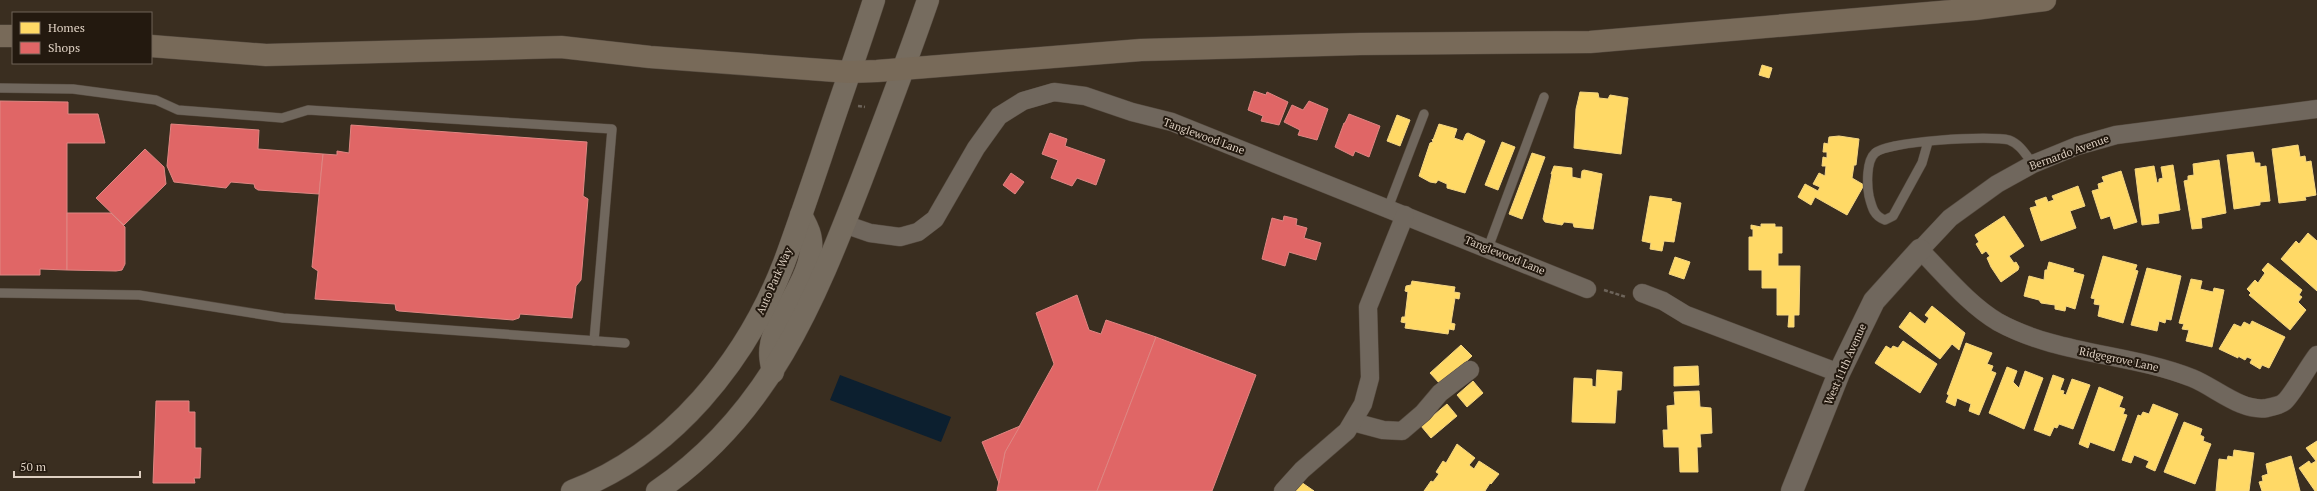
<svg xmlns="http://www.w3.org/2000/svg" width="2317" height="491" viewBox="0 0 2317 491" font-family="'PT Serif',serif">
  <style>
    .water { fill: #0c1f2f }
    .homes { fill: #ffd966; stroke: #f5d682 }
    .shops { fill: #e06666; stroke: #df8682 }
    .lines { fill: none; stroke-linecap: round; stroke-linejoin: round }
    .service-casing { stroke: #554a3f; stroke-width: 10 }
    .minor-casing { stroke: #554a3f; stroke-width: 19 }
    .tertiary-casing { stroke: #554a3f; stroke-width: 23 }
    .secondary-casing { stroke: #554a3f; stroke-width: 23 }
    .motorway-casing { stroke: #554a3f; stroke-width: 23 }
    .path { stroke: #6d645a; stroke-width: 2.5; stroke-dasharray: 4 2; stroke-linecap: butt }
    .service { stroke: #70675d; stroke-width: 9 }
    .minor { stroke: #70675d; stroke-width: 18 }
    .tertiary { stroke: #70675d; stroke-width: 22 }
    .secondary { stroke: #766c5f; stroke-width: 22 }
    .motorway { stroke: #786a59; stroke-width: 22 }
    .labels { text-anchor: middle; stroke-width: 4; stroke-linejoin: round; paint-order: stroke }
    .street-label { font-size: 11px; fill: #ded0c2; stroke: #23190f }
  </style>
  <rect width="100%" height="100%" fill="#3a2e20"/>
  <path class="water" d="M840,375L951,417L941,442L830,400Z"/>
  <g class="homes">
    <path d="M1762,65L1772,68L1769,78L1759,75Z"/>
    <path d="M1580,92L1598,93L1599,98L1608,99L1610,95L1628,98L1621,154L1574,148L1576,109Z"/>
    <path d="M1397,115L1410,120L1400,146L1387,141Z"/>
    <path d="M1439,124L1457,129L1454,138L1463,141L1466,134L1468,133L1485,141L1465,193L1447,188V184L1438,180L1436,183L1430,182L1419,176L1430,143L1433,142L1432,139L1433,140Z"/>
    <path d="M1839,136L1859,139L1856,165H1854L1852,178L1864,185L1847,215L1815,197L1811,205L1798,197L1805,184L1818,191L1820,187L1813,184L1819,173L1825,176L1826,166H1822L1823,157L1827,158V152H1823L1824,143L1828,144L1829,137Z"/>
    <path d="M1502,142L1515,147L1498,190L1485,185Z"/>
    <path d="M2298,145L2300,157L2305,156L2306,162L2311,161L2316,195L2305,197L2306,200L2279,203L2272,149Z"/>
    <path d="M2253,152L2255,163H2260V167L2266,166L2270,201L2260,202V205L2234,209L2227,155Z"/>
    <path d="M1532,153L1545,157L1522,219L1509,214Z"/>
    <path d="M2219,160L2226,213L2201,218L2202,228L2192,229L2184,181L2188,180V176L2194,175L2193,164Z"/>
    <path d="M2173,165L2180,210L2158,214L2159,223L2142,225L2135,169L2154,166L2157,183L2159,182V179L2163,178L2161,167Z"/>
    <path d="M1554,166L1572,168V177L1581,179L1582,171L1584,170L1602,174L1593,229L1574,227L1573,223L1564,222L1562,225L1545,222L1543,219L1552,174H1551Z"/>
    <path d="M2121,171L2137,222L2114,229L2110,216L2101,219L2092,191L2099,189L2098,184L2104,182L2102,177Z"/>
    <path d="M2078,186L2085,206L2070,211L2076,228L2041,241L2030,208L2037,206L2035,201L2046,197L2048,202L2054,200L2052,196Z"/>
    <path d="M1650,196L1672,199L1671,201L1681,203L1674,242L1664,241L1662,251L1650,249L1651,243L1642,241Z"/>
    <path d="M2004,216L2024,246L2009,256L2014,263L2016,262L2019,267L2018,270L2001,282L1991,267L1987,258L1990,256L1986,251L1982,254L1976,244L1979,242L1975,235Z"/>
    <path d="M1761,224H1775V227H1782V253H1778V266H1800L1799,315H1794V327H1788L1789,315H1777V288H1762V270H1749V237H1753V229H1751V225L1761,227Z"/>
    <path d="M2308,233L2317,241V291L2281,259L2296,241L2299,244Z"/>
    <path d="M2103,256L2137,265L2135,270L2138,271L2123,323L2098,316L2100,305L2094,304L2095,299L2091,298Z"/>
    <path d="M1675,257L1690,262L1684,279L1669,274Z"/>
    <path d="M2049,262L2074,269L2073,272L2084,275L2075,309L2066,306L2065,311L2055,309V305L2041,303L2039,300L2024,296L2029,276L2044,280L2045,270H2047Z"/>
    <path d="M2268,263L2302,290L2299,295L2302,297L2298,302L2306,310L2290,330L2249,295L2251,293L2247,289L2255,280L2258,283L2265,273L2262,270Z"/>
    <path d="M2147,268L2181,276L2171,320L2166,319L2165,323L2159,321L2157,331L2131,325Z"/>
    <path d="M2191,279L2202,281L2200,289L2213,292L2214,288L2224,290L2212,347L2186,341L2189,330L2182,329L2184,324L2179,323Z"/>
    <path d="M1412,281L1455,287L1454,292L1460,293L1459,299L1455,298L1451,323L1455,324L1454,330L1449,329L1448,334L1405,328L1406,323L1401,322L1402,317H1405L1408,292L1405,291L1406,286L1411,285Z"/>
    <path d="M1932,306L1965,333L1959,350L1952,344L1940,359L1899,327L1910,312L1925,324L1929,318L1925,315Z"/>
    <path d="M2252,321L2285,337L2269,368L2262,365L2260,369L2250,363L2252,359L2247,357L2245,360L2238,356V358L2219,349L2234,324L2241,327L2244,322L2250,325Z"/>
    <path d="M1903,341L1937,364L1920,393L1875,363L1886,346L1891,349L1893,346L1898,348Z"/>
    <path d="M1966,343L1992,353L1987,364L1993,366L1991,371L1996,373L1979,415L1969,411L1971,404L1957,398L1955,406L1946,402L1949,395L1947,394Z"/>
    <path d="M1461,345L1472,356L1441,385L1430,373Z"/>
    <path d="M1698,366L1699,385L1674,386V367Z"/>
    <path d="M2007,367L2017,371L2013,382L2019,388L2025,371L2043,378L2024,429L1989,413Z"/>
    <path d="M1597,370L1622,372L1621,390H1617L1615,423L1572,422L1574,378L1592,379V386L1596,387Z"/>
    <path d="M2053,375L2064,379L2060,390L2064,391L2063,394L2066,395L2072,379L2090,385L2073,429L2059,424L2057,428L2054,427L2050,436L2034,430Z"/>
    <path d="M1473,381L1483,393L1467,407L1457,395Z"/>
    <path d="M2099,387L2123,397L2119,407L2125,409L2123,414L2127,415L2114,451L2090,442L2088,448L2079,444Z"/>
    <path d="M1699,391L1700,407L1711,408L1712,433L1700,434L1701,447H1697L1698,472H1680L1679,447H1664L1663,430H1668L1667,406L1675,405L1674,392Z"/>
    <path d="M1447,404L1457,416L1431,438L1421,426Z"/>
    <path d="M2153,404L2178,414L2155,471L2146,467L2149,461L2134,455L2131,463L2122,460L2138,415L2141,416L2143,412L2149,414Z"/>
    <path d="M2184,422L2202,429L2200,435L2204,437L2203,441L2211,444L2195,484L2164,472Z"/>
    <path d="M2317,441V491H2315L2299,468L2309,461L2311,464L2316,461L2306,448Z"/>
    <path d="M1457,444L1475,458L1469,465L1474,469L1479,461L1499,474L1491,484L1490,483L1485,491H1424L1431,481L1433,482L1439,474L1436,472L1443,461L1446,463Z"/>
    <path d="M2234,450L2254,453L2249,491H2216L2219,459L2227,460L2228,456L2233,457Z"/>
    <path d="M2291,456L2300,491H2262L2259,482L2263,481L2262,476L2268,474L2266,464Z"/>
    <path d="M1301,482L1314,491H1295Z"/>
  </g>
  <g class="shops">
    <path d="M1254,91L1266,95L1267,92L1288,102L1279,125L1261,121L1263,116L1248,110Z"/>
    <path d="M0,101L68,102V114H98L105,143H67V270L40,269V275H0Z"/>
    <path d="M1309,101L1328,109L1317,140L1298,135L1300,130L1284,122L1292,105L1303,110Z"/>
    <path d="M1349,114L1380,126L1369,157L1355,151L1353,156L1335,147L1344,123H1345Z"/>
    <path d="M171,124L259,130L258,149L323,154L319,194L258,190L255,188L254,184L231,182L226,188L174,182L167,166Z"/>
    <path d="M351,125L587,142L583,196L588,199L581,280L576,286L572,318L520,314L519,318L513,320L399,311L396,310L395,304L315,299L318,271L312,267L323,154L337,155V151L349,153Z"/>
    <path d="M1050,133L1067,139L1065,146L1105,160L1096,185L1077,178L1072,186L1051,178L1058,160L1042,154Z"/>
    <path d="M145,149L164,167L166,184L124,225L96,198Z"/>
    <path d="M1011,173L1024,182L1015,194L1003,185Z"/>
    <path d="M67,213H111L125,227V264L122,270L116,271L67,270Z"/>
    <path d="M1284,216L1297,219L1296,225L1307,228L1304,238L1321,243L1316,260L1289,252L1285,266L1262,259L1272,218L1283,221Z"/>
    <path d="M1077,295L1089,330L1101,334L1106,320L1156,337L1097,491H997L1005,452L1054,364L1036,313Z"/>
    <path d="M1156,337L1256,375L1212,491H1097Z"/>
    <path d="M156,401H189V412H195V448H201L200,478H194L195,483H153Z"/>
    <path d="M1020,426L1005,452L999,483L982,442Z"/>
  </g>
  <g class="lines">
    <g class="service-casing">
      <g id="service">
        <path d="M0,88L73,89L156,100L178,110L282,118L308,110L612,129L594,341"/>
        <path d="M1928,142L1922,163L1893,216L1885,220C1874,216 1872,208 1869,196C1867,185 1866,161 1875,153C1887,141 1992,135 2009,140C2020,144 2026,155 2033,164"/>
        <path d="M1388,208L1424,114"/>
        <path d="M1488,248L1544,97"/>
        <path d="M0,293L139,295L283,318L625,343"/>
      </g>
    </g>
    <g class="minor-casing">
      <g id="minor">
        <path d="M2317,109L2116,135L2077,146L2033,164L1997,184L1950,218L1920,250C1944,274 1969,305 1998,322C2058,355 2129,353 2192,378C2215,387 2241,412 2267,408C2271,407 2281,405 2284,402C2291,397 2309,365 2317,355"/>
        <path d="M844,224L870,233L900,237L918,232L935,219L976,148L999,116L1023,101L1054,92L1085,96L1132,112L1172,122L1587,289"/>
        <path d="M1642,293L1663,301L1686,315L1839,373"/>
        <path d="M1353,422L1383,430L1402,431L1423,413L1440,393L1470,370"/>
        <path d="M1283,491L1302,470L1347,431L1363,404L1370,378L1368,307L1405,215"/>
      </g>
    </g>
    <g class="tertiary-casing">
      <path id="tertiary" d="M1792,491L1839,373L1874,301L1920,250"/>
    </g>
    <g class="secondary-casing">
      <g id="secondary">
        <path d="M773,372C771,363 769,354 771,345C772,334 779,324 784,314C795,293 814,265 811,240C810,230 805,223 801,215"/>
        <path d="M572,491C672,453 746,361 784,263C797,228 809,192 821,157C838,105 857,53 874,0"/>
        <path d="M657,491C769,415 814,302 861,181C884,121 907,61 928,0"/>
      </g>
    </g>
    <g class="motorway-casing">
      <g id="motorway">
        <path d="M0,36H13"/>
        <path d="M151,46L266,55L561,47L650,57L849,72L877,71L1141,50L1360,44L1590,42L1975,9L2045,0"/>
      </g>
    </g>
    <g class="path">
      <path d="M858,106L865,107"/>
      <path d="M1604,290L1626,297"/>
    </g>
    <use href="#service" class="service"/>
    <use href="#minor" class="minor"/>
    <use href="#tertiary" class="tertiary"/>
    <use href="#secondary" class="secondary"/>
    <use href="#motorway" class="motorway"/>
  </g>
  <g class="labels">
    <g class="street-label">
      <text transform="translate(1204 136) rotate(20)" y="4">Tanglewood Lane</text>
      <text transform="translate(2069 152) rotate(-20)" y="4">Bernardo Avenue</text>
      <text transform="translate(1505 255) rotate(22)" y="4">Tanglewood Lane</text>
      <text transform="translate(774 281) rotate(-66)" y="4">Auto Park Way</text>
      <text transform="translate(2119 359) rotate(12)" y="4">Ridgegrove Lane</text>
      <text transform="translate(1845 364) rotate(-66)" y="4">West 11th Avenue</text>
    </g>
  </g>
  <rect x="12" y="12" width="140" height="52" fill="#23190f" stroke="#6e6257"/>
  <rect x="20" y="22" width="20" height="12" fill="#ffd966" stroke="#6e6257"/>
  <text x="48" y="32" font-size="12" fill="#ded0c2">Homes</text>
  <rect x="20" y="42" width="20" height="12" fill="#e06666" stroke="#6e6257"/>
  <text x="48" y="52" font-size="12" fill="#ded0c2">Shops</text>
  <path d="M14 471v6h126v-6" fill="none" stroke="#ded0c2" stroke-width="2"/>
  <text x="20" y="471" font-size="12" fill="#ded0c2" stroke="#23190f" stroke-width="3" paint-order="stroke">50 m</text>
</svg>
